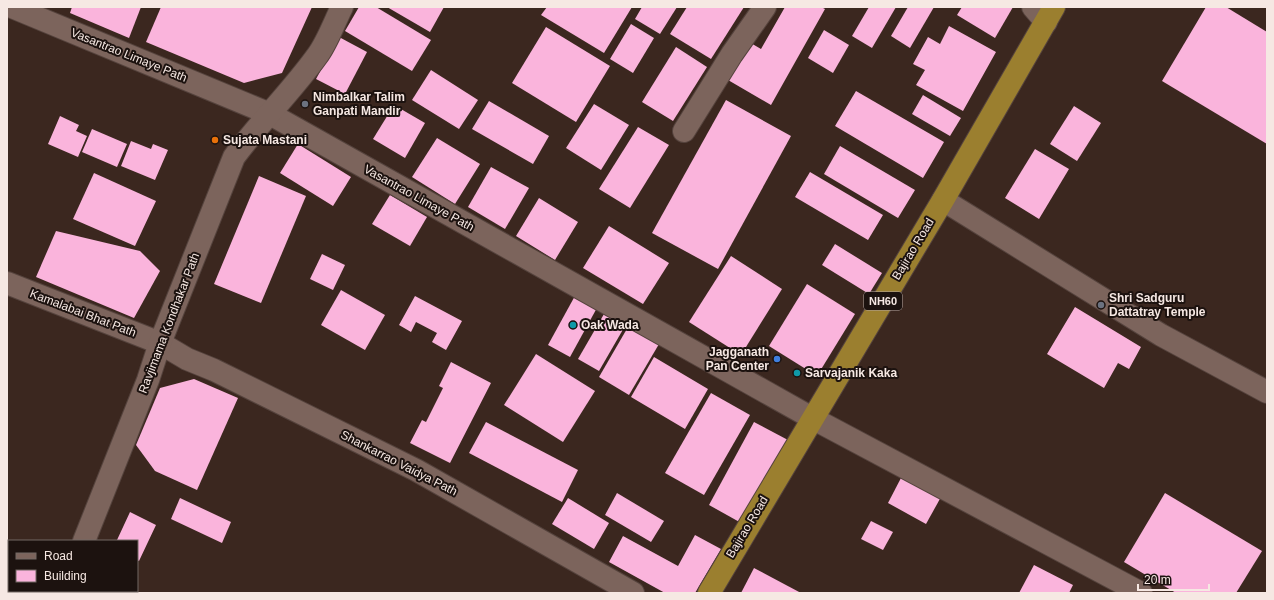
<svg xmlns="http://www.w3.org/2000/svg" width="1274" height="600" viewBox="0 0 1274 600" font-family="Arial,sans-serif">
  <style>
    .building { fill: #fab4dc }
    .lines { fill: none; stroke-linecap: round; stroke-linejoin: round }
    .minor-casing { stroke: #55433d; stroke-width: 24 }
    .highway-casing { stroke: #55433d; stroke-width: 24 }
    .minor { stroke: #7c645c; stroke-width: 22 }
    .highway { stroke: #9b7f2f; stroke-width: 22 }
    .worship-dot { fill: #6b7280; stroke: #1c120f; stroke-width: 1.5 }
    .food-dot { fill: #e8710a; stroke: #1c120f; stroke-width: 1.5 }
    .culture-dot { fill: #0f9aa8; stroke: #1c120f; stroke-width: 1.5 }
    .shop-dot { fill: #3f7fe0; stroke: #1c120f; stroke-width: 1.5 }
    .labels { text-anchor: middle; stroke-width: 4; stroke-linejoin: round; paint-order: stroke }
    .shield { fill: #1c120f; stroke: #b5a8a3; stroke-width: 1 }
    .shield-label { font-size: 11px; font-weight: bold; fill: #f6e8e3 }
    .street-label { font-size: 12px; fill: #f6e8e3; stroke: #1c120f }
    .poi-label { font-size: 12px; font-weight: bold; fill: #f6e8e3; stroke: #1c120f; text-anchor: start }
  </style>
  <rect width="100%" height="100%" fill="#3b271f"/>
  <g class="building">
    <path d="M72,7H141L129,38L70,13Z"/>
    <path d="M161,7H312L282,73L244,83L146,42Z"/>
    <path d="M359,7H376L431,40L412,71L345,31Z"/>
    <path d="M387,7H444L430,32Z"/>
    <path d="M547,7H632L604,53L541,15Z"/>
    <path d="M642,7H677L660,34L635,19Z"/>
    <path d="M687,7H744L711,59L670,34Z"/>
    <path d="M785,7H821L825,9L771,105L728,80L749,42L761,49Z"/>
    <path d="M869,7H896L872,48L852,36Z"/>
    <path d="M908,7H934L910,48L891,36Z"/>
    <path d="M962,7H1013L995,38L957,15Z"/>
    <path d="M1206,7H1226L1267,32V144L1162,81Z"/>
    <path d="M631,24L654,38L633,73L610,59Z"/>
    <path d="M949,26L996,52L963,111L916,85L925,70L913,64L928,37L940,44Z"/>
    <path d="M546,27L610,66L576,122L512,83Z"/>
    <path d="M824,30L849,45L833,73L808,58Z"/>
    <path d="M339,37L367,52L345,94L316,79Z"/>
    <path d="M676,47L707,67L673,121L642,102Z"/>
    <path d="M431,70L478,100L459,129L412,100Z"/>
    <path d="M856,91L944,142L923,178L835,126Z"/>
    <path d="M923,95L961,118L950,136L912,114Z"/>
    <path d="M726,100L791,136L718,269L652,233Z"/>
    <path d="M489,101L549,136L533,164L472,129Z"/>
    <path d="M594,104L629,125L601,170L566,148Z"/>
    <path d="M394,105L425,123L405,158L373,139Z"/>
    <path d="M1074,106L1101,123L1077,161L1050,144Z"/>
    <path d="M60,116L79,125L76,131L87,136L78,157L48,144Z"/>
    <path d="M638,127L669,145L630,208L599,189Z"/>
    <path d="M92,129L127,144L117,167L82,152Z"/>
    <path d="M437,138L480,164L455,204L412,177Z"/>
    <path d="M131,141L151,149L153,144L168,150L155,180L121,166Z"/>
    <path d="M298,144L351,177L333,206L280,173Z"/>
    <path d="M840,146L915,190L898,218L824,174Z"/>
    <path d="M1035,149L1069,169L1039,219L1005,198Z"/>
    <path d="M491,167L529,188L505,229L468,207Z"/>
    <path d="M810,172L883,215L868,240L795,197Z"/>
    <path d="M94,173L156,201L135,246L73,219Z"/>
    <path d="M259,176L306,196L261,303L214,284Z"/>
    <path d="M390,195L427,217L410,246L372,224Z"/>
    <path d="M539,198L578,222L555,260L516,236Z"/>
    <path d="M609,226L669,263L643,304L583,268Z"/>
    <path d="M56,231L140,251L160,271L134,318L36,277Z"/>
    <path d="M835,244L882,273L869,294L822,265Z"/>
    <path d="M322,254L345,265L333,290L310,279Z"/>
    <path d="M731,256L782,289L741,355L689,322Z"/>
    <path d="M807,284L855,314L817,376L769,346Z"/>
    <path d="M341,290L385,315L365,350L321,325Z"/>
    <path d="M576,294L598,306L570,357L548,345Z"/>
    <path d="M415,296L462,321L446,350L432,342L437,333L416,322L411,332L399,325Z"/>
    <path d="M1075,307L1141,347L1129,369L1118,363L1104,388L1047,354Z"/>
    <path d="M604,314L625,326L599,371L578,359Z"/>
    <path d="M628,327L659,344L629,395L599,377Z"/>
    <path d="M536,354L595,391L563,442L504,405Z"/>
    <path d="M654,357L708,389L685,429L631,397Z"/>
    <path d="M451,362L491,383L450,463L410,443L422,420L426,422L443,388L439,386Z"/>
    <path d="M194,379L238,398L197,490L155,471L136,445L160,388Z"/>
    <path d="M711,393L750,415L704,495L665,473Z"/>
    <path d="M486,422L578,470L562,502L469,453Z"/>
    <path d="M754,422L788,440L743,524L709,505Z"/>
    <path d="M902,476L941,497L926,524L888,503Z"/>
    <path d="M617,493L664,521L651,542L605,515Z"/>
    <path d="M1165,493L1262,551L1236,593H1176L1124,562Z"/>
    <path d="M180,498L231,522L222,543L171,519Z"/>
    <path d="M568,498L609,523L594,549L552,524Z"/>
    <path d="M130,512L156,525L139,561L137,560V541H119L117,540Z"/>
    <path d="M871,521L893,532L883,550L861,539Z"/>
    <path d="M695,535L721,549L695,593H665L609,562L623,536L678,566Z"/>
    <path d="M1034,565L1073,585L1069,593H1019Z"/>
    <path d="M754,568L801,593H741Z"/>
  </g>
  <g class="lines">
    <g class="minor-casing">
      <g id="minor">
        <path d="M12,7L270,114L812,418L1141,593"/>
        <path d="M1033,7L1046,22"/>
        <path d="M684,131L732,54L765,7"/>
        <path d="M943,200L1161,335L1267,392"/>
        <path d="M7,283L160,343L187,359L214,370L416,470L633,593"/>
        <path d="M84,541L148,380L160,343L234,157C260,122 291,92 317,56C327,43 334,23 342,7"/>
        <path d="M7,558L9,559"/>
        <path d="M88,591L93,593"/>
        <path d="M64,593V591"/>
      </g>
    </g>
    <g class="highway-casing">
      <path id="highway" d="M709,593L943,200L1054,7"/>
    </g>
    <use href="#minor" class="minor"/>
    <use href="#highway" class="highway"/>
  </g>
  <g class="worship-dot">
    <circle cx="305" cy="104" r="4"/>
    <circle cx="1101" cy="305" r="4"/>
  </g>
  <circle class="food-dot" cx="215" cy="140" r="4"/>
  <g class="culture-dot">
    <circle cx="573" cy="325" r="4"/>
    <circle cx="797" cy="373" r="4"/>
  </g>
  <circle class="shop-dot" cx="777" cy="359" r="4"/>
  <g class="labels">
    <rect class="shield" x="864" y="292" width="38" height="18" rx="3"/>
    <g class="shield-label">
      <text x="883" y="305">NH60</text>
    </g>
    <g class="street-label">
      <text transform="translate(129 55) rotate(22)" y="4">Vasantrao Limaye Path</text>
      <text transform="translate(419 198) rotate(29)" y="4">Vasantrao Limaye Path</text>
      <text transform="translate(913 249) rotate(-59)" y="4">Bajirao Road</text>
      <text transform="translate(83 313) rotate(21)" y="4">Kamalabai Bhat Path</text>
      <text transform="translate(169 323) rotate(-69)" y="4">Ravjimama Kondhakar Path</text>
      <text transform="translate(399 463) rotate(27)" y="4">Shankarrao Vaidya Path</text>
      <text transform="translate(747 527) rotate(-59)" y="4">Bajirao Road</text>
    </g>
    <g class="poi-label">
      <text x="313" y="101">Nimbalkar Talim<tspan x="313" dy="14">Ganpati Mandir</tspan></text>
      <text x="223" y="144">Sujata Mastani</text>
      <text x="1109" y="302">Shri Sadguru<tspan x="1109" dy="14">Dattatray Temple</tspan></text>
      <text x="581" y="329">Oak Wada</text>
      <text x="769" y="356" text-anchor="end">Jagganath<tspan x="769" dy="14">Pan Center</tspan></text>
      <text x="805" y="377">Sarvajanik Kaka</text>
    </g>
  </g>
  <rect width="1274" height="600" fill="none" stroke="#f6e8e3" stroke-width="16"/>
  <rect x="8" y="540" width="130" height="52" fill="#1c120f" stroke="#736864"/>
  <rect x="16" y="553" width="20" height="6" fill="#7c645c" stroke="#736864"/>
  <text x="44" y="560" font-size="12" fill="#f6e8e3">Road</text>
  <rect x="16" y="570" width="20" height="12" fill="#fab4dc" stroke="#736864"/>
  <text x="44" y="580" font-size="12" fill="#f6e8e3">Building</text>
  <path d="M1138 584v6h71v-6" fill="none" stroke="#f6e8e3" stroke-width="2"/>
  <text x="1144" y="584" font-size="12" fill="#f6e8e3" stroke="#1c120f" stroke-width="3" paint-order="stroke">20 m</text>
</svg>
